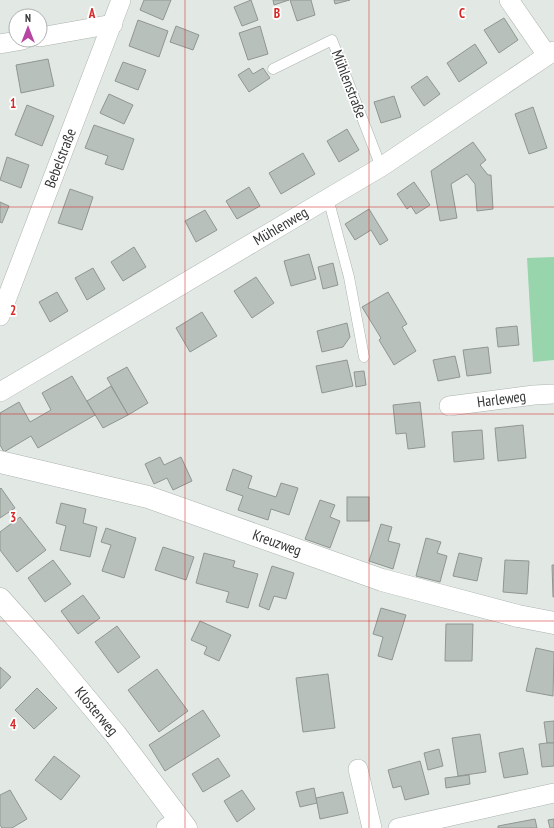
<svg xmlns="http://www.w3.org/2000/svg" width="554" height="828" viewBox="0 0 554 828" font-family="'PT Sans Narrow',sans-serif">
  <style>
    .green { fill: #98d5ad }
    .building { fill: #b8c0bb; stroke: #909792 }
    .lines { fill: none; stroke-linecap: round; stroke-linejoin: round }
    .service-casing { stroke: #acb3ae; stroke-width: 11 }
    .minor-casing { stroke: #acb3ae; stroke-width: 20 }
    .tertiary-casing { stroke: #acb3ae; stroke-width: 23 }
    .service { stroke: #fff; stroke-width: 10 }
    .minor { stroke: #fff; stroke-width: 19 }
    .tertiary { stroke: #fff; stroke-width: 22 }
    .grid { fill: none; stroke: #d62828; stroke-width: 1; stroke-opacity: 0.55 }
    .labels { text-anchor: middle; stroke-width: 3.5; stroke-linejoin: round; paint-order: stroke }
    .street-label { font-size: 15px; fill: #333634; stroke: #fff }
    .grid-label { font-size: 13px; text-anchor: middle; font-weight: bold; fill: #d62828; stroke: #fff; stroke-width: 3.5; stroke-linejoin: round; paint-order: stroke }
  </style>
  <rect width="100%" height="100%" fill="#e2e9e4"/>
  <path class="green" d="M554,257V360L533,362L527,258Z"/>
  <g class="building">
    <path d="M144,0H171L163,20L140,10Z"/>
    <path d="M251,0L258,20L242,26L234,7Z"/>
    <path d="M273,0H289L274,5Z"/>
    <path d="M290,0H311L315,15L297,21Z"/>
    <path d="M334,0H350L335,4Z"/>
    <path d="M504,18L518,40L499,53L484,30Z"/>
    <path d="M138,20L168,31L159,57L129,46Z"/>
    <path d="M176,26L199,35L193,50L170,42Z"/>
    <path d="M260,26L268,54L248,60L239,33Z"/>
    <path d="M475,44L487,63L459,82L447,63Z"/>
    <path d="M48,59L54,86L21,93L16,65Z"/>
    <path d="M123,62L146,70L138,90L115,81Z"/>
    <path d="M249,68L253,74L263,68L270,78L249,92L238,75Z"/>
    <path d="M427,76L440,94L424,106L411,87Z"/>
    <path d="M109,94L133,105L124,124L100,113Z"/>
    <path d="M394,96L401,117L381,123L374,102Z"/>
    <path d="M27,105L54,116L42,146L15,135Z"/>
    <path d="M533,107L547,148L529,154L515,114Z"/>
    <path d="M94,125L134,139L123,170L105,164L108,156L85,148Z"/>
    <path d="M347,129L359,150L339,162L327,141Z"/>
    <path d="M473,142L486,160L480,165L488,175H491L493,209L477,211L475,184L467,174L451,184L457,218L440,221L431,171Z"/>
    <path d="M303,153L315,174L281,194L269,173Z"/>
    <path d="M7,157L29,165L21,188L0,180Z"/>
    <path d="M414,182L430,205L416,214L411,206L407,209L397,194Z"/>
    <path d="M249,187L260,206L237,219L226,201Z"/>
    <path d="M70,189L93,197L82,230L58,223Z"/>
    <path d="M0,202L9,206L2,223L0,222Z"/>
    <path d="M369,209L388,240L380,245L371,230L355,240L345,224Z"/>
    <path d="M205,210L217,230L196,242L185,221Z"/>
    <path d="M134,247L146,267L123,281L111,262Z"/>
    <path d="M309,254L316,279L291,286L284,261Z"/>
    <path d="M333,263L338,285L323,289L318,267Z"/>
    <path d="M93,268L105,289L87,300L75,278Z"/>
    <path d="M256,277L274,303L252,318L234,291Z"/>
    <path d="M57,292L68,311L50,322L39,302Z"/>
    <path d="M388,292L407,324L402,327L416,351L394,365L379,340L381,338L362,307Z"/>
    <path d="M202,312L217,336L190,352L176,328Z"/>
    <path d="M347,323L350,337L343,347L322,352L317,331Z"/>
    <path d="M517,326L519,345L498,347L496,328Z"/>
    <path d="M488,347L491,373L467,376L463,350Z"/>
    <path d="M455,356L460,377L438,381L433,360Z"/>
    <path d="M347,360L353,386L322,393L316,366Z"/>
    <path d="M127,367L148,403L128,415L107,378Z"/>
    <path d="M364,371L366,385L356,387L354,372Z"/>
    <path d="M72,376L95,415L38,448L31,436L4,452L0,445V413L19,402L30,422L51,410L42,393Z"/>
    <path d="M111,386L128,415L103,428L87,401Z"/>
    <path d="M420,402L425,447L408,449L406,433L396,434L393,405Z"/>
    <path d="M523,425L526,458L498,461L495,428Z"/>
    <path d="M482,430L484,459L454,462L452,432Z"/>
    <path d="M160,457L164,465L181,457L192,481L173,490L167,478L154,484L145,464Z"/>
    <path d="M233,469L252,476L248,488L276,497L281,483L298,488L289,515L271,509L268,520L238,510L243,496L226,490Z"/>
    <path d="M1,488L15,508L0,518V489Z"/>
    <rect x="347" y="497" width="22" height="24"/>
    <path d="M320,500L335,505L330,517L340,521L330,548L305,539Z"/>
    <path d="M61,503L86,509L83,523L97,527L90,557L60,550L66,526L56,523Z"/>
    <path d="M20,517L46,550L17,572L0,550V532Z"/>
    <path d="M381,524L392,527L388,541L400,544L393,569L369,561Z"/>
    <path d="M106,528L136,538L124,578L102,571L111,545L101,542Z"/>
    <path d="M426,538L441,542L437,553L447,556L440,582L416,576Z"/>
    <path d="M163,547L194,557L186,580L155,570Z"/>
    <path d="M204,553L235,561L233,567L258,574L248,608L226,602L229,592L196,583Z"/>
    <path d="M459,553L482,558L477,581L453,576Z"/>
    <path d="M53,560L71,584L45,602L28,578Z"/>
    <path d="M505,560L529,561L527,594L503,592Z"/>
    <path d="M552,565H554V597H553Z"/>
    <path d="M272,566L294,573L286,599L274,596L269,610L259,606Z"/>
    <path d="M83,595L100,618L78,634L61,611Z"/>
    <path d="M381,608L406,615L392,660L378,656L383,637L373,634Z"/>
    <path d="M200,621L231,635L219,661L204,654L207,647L191,640Z"/>
    <path d="M446,624H473L472,661H445Z"/>
    <path d="M117,626L140,657L118,673L95,642Z"/>
    <path d="M536,648L554,652L553,696L526,691Z"/>
    <path d="M0,667L11,677L0,689Z"/>
    <path d="M157,669L188,711L159,732L128,690Z"/>
    <path d="M328,674L335,728L303,732L296,678Z"/>
    <path d="M37,688L57,708L34,729L15,710Z"/>
    <path d="M203,710L220,736L165,771L149,745Z"/>
    <path d="M554,721V743H547L544,722Z"/>
    <path d="M480,734L486,772L458,776L452,738Z"/>
    <path d="M547,743H554V766L542,767L539,744Z"/>
    <path d="M523,748L528,774L504,778L499,753Z"/>
    <path d="M439,749L443,766L428,770L424,753Z"/>
    <path d="M54,756L80,776L61,800L35,780Z"/>
    <path d="M218,758L230,776L203,792L192,774Z"/>
    <path d="M420,761L429,794L405,800L401,786L393,788L388,770Z"/>
    <path d="M469,775L470,784L446,788L445,778Z"/>
    <path d="M314,788L317,803L300,807L296,792Z"/>
    <path d="M10,790L27,819L12,828H2L0,825V795Z"/>
    <path d="M242,790L255,809L237,822L224,801Z"/>
    <path d="M343,792L348,813L320,819L316,798Z"/>
    <path d="M535,819L537,828H498V826Z"/>
    <path d="M554,819V828H550L548,820Z"/>
  </g>
  <g class="lines">
    <g class="service-casing">
      <g id="service">
        <path d="M273,69L332,40L381,167"/>
        <path d="M328,198L349,277L364,357"/>
      </g>
    </g>
    <g class="minor-casing">
      <g id="minor">
        <path d="M509,0L547,55"/>
        <path d="M40,37L113,24"/>
        <path d="M0,44L23,40"/>
        <path id="s1" d="M0,316L121,0"/>
        <path id="s2" d="M0,392L381,167L554,51"/>
        <path id="s3" d="M449,406L534,395L554,394"/>
        <path d="M358,769L372,828"/>
        <path d="M166,828L179,819"/>
        <path d="M398,828L554,793"/>
      </g>
    </g>
    <g class="tertiary-casing">
      <g id="tertiary">
        <path id="s4" d="M0,462L148,497L382,580L518,616L554,623"/>
        <path id="s5" d="M0,599L43,647L116,735L186,828"/>
      </g>
    </g>
    <use href="#service" class="service"/>
    <use href="#minor" class="minor"/>
    <use href="#tertiary" class="tertiary"/>
  </g>
  <path class="grid" d="M185,0V828M369,0V828M0,207H554M0,414H554M0,621H554"/>
  <g class="labels">
    <g class="street-label">
      <text transform="translate(349 84) rotate(69)" y="5">Mühlenstraße</text>
      <text dy="5" stroke="none"><textPath href="#s1" startOffset="169">Bebelstraße</textPath></text>
      <text dy="5" stroke="none"><textPath href="#s2" startOffset="326">Mühlenweg</textPath></text>
      <text dy="5" stroke="none"><textPath href="#s3" startOffset="53">Harleweg</textPath></text>
      <text dy="5" stroke="none"><textPath href="#s4" startOffset="289">Kreuzweg</textPath></text>
      <text dy="5" stroke="none"><textPath href="#s5" startOffset="148">Klosterweg</textPath></text>
    </g>
  </g>
  <g class="grid-label">
    <text x="92" y="18">A</text>
    <text x="277" y="18">B</text>
    <text x="462" y="18">C</text>
    <text x="13" y="108">1</text>
    <text x="13" y="315">2</text>
    <text x="13" y="522">3</text>
    <text x="13" y="729">4</text>
  </g>
  <g transform="translate(28 28)"><circle r="19" fill="#ffffff" stroke="#adafae"/>
  <path d="M0-3L7 15L0 10L-7 15Z" fill="#b746a3"/>
  <text y="-6" font-size="11" font-weight="bold" text-anchor="middle" fill="#333634">N</text>
  </g>
</svg>
